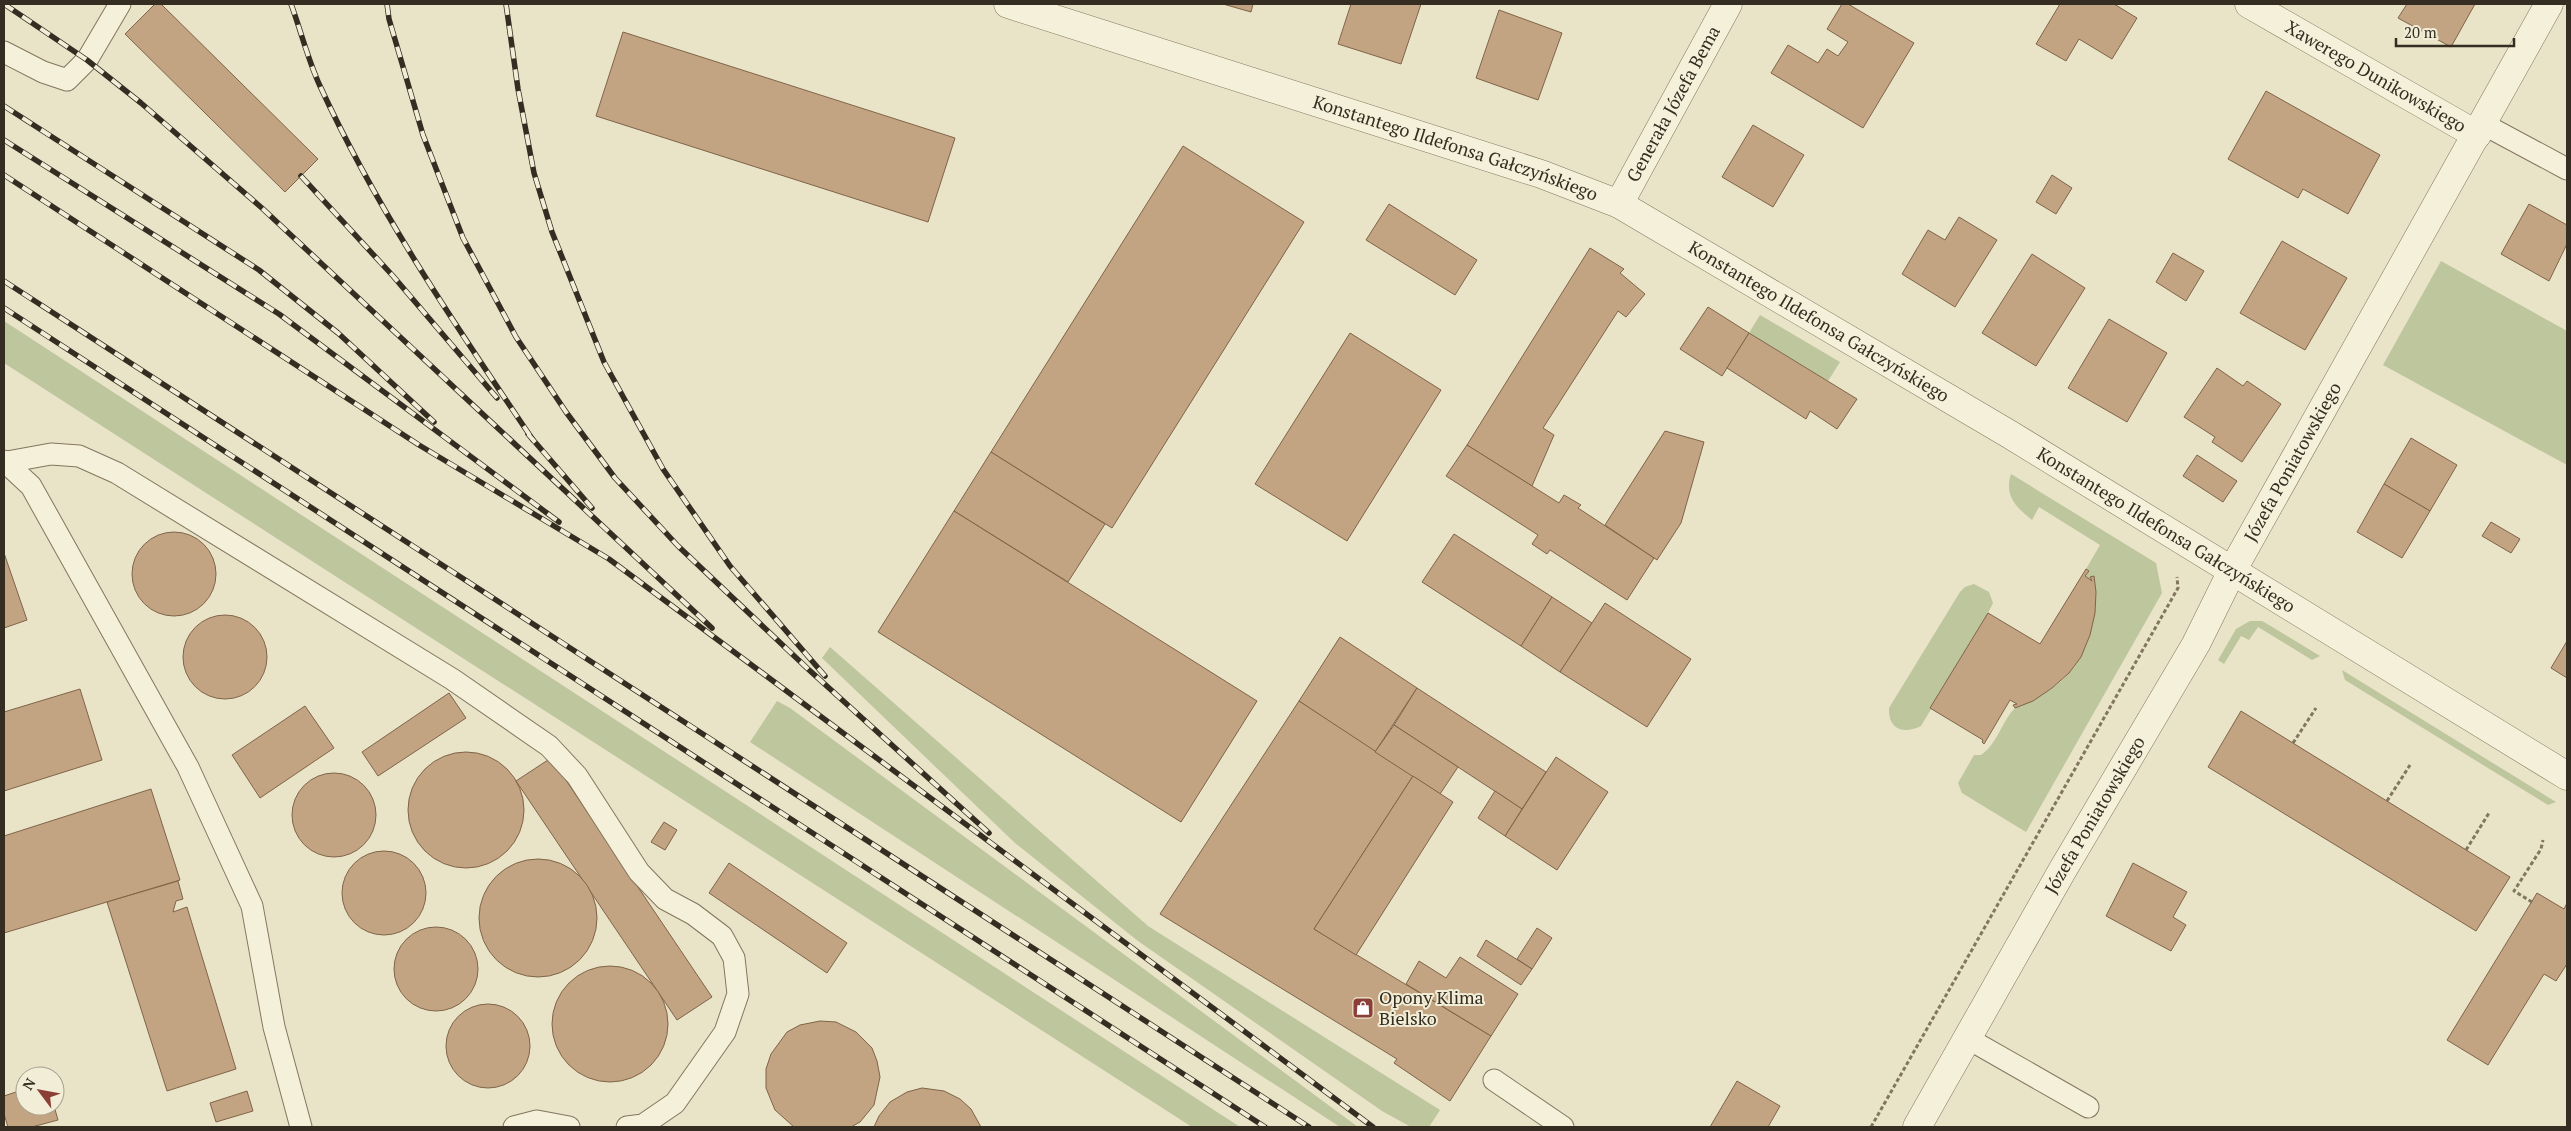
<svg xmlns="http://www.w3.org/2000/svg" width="2571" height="1131" viewBox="0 0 2571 1131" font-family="'PT Serif',serif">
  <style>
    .green { fill: #bdc69d }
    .building { fill: #c3a482; stroke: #7f6448 }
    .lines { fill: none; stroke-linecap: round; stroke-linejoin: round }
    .service-casing { stroke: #83765f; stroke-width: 23 }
    .minor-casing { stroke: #83765f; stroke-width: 29 }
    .path { stroke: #83765f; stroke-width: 3; stroke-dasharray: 4 2.5; stroke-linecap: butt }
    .service { stroke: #f5f0da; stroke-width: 21 }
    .minor { stroke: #f5f0da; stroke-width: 28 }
    .rail-casing { stroke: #352d21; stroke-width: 5.5 }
    .rail { stroke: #f1edd6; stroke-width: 4; stroke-dasharray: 11; stroke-linecap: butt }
    .labels { text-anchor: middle; stroke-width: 4; stroke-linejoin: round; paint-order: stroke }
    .street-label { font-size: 18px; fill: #352d21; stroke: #f1edd6 }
    .poi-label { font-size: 18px; fill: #352d21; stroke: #f1edd6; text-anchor: start }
  </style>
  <rect width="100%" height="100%" fill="#e9e3c8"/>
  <g class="green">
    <path d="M2441,261L2567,331V465L2383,365Z"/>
    <path d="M1760,315L1840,362L1828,381L1749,333Z"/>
    <path d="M4,321L1240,1127H1192L4,363Z"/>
    <path d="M2011,474L2156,563L2162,593L2026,832L1962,793L1958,783L1974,755H1981C1998,743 2001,723 2014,709C2019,704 2043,695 2051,689C2091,660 2095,622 2094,577H2091L2092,581L2085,576L2089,571L2086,569L2100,545L2039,507L2032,520C2016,507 2004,496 2011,474Z"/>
    <path d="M1974,584L1989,592L1993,603L1988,613L1921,726C1903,735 1888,729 1889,708L1960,592L1965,587Z"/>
    <path d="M2250,621H2262L2269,625L2320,656L2312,660L2258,627L2249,640L2241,636L2224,664L2218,660L2236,629Z"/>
    <path d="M830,647L1148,926L1440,1110L1429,1127H1411L1382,1111L1138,941L1015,843L822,658Z"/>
    <path d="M2342,670L2556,802L2548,805L2345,680Z"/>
    <path d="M777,701L790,708L1358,1127H1340L750,742Z"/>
  </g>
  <g class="building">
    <path d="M155,4H161L318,159L285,192L125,34Z"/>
    <path d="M1223,4H1253L1251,12Z"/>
    <path d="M1351,4H1421L1401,64L1338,44Z"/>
    <path d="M1842,4H1848L1914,43L1863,128L1771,73L1788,45L1818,63L1827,49L1838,56L1848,42L1827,29Z"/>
    <path d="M2060,4H2114L2137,18L2112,59L2079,39L2066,61L2036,44Z"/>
    <path d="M2407,4H2475L2451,47L2398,18Z"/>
    <path d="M1499,10L1562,33L1538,100L1476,78Z"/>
    <path d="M623,32L955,138L928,222L596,116Z"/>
    <path d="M2266,91L2380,155L2348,214L2303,189L2298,198L2228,159Z"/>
    <path d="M1753,125L1804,155L1773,207L1722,177Z"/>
    <path d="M1183,146L1304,222L1112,528L991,452Z"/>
    <path d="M2052,175L2072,188L2056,214L2036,202Z"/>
    <path d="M1389,204L1477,260L1455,295L1366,240Z"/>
    <path d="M2529,204L2567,225V244L2549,281L2501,254Z"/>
    <path d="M1959,217L1997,240L1955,307L1902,274L1928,230L1945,240Z"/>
    <path d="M2282,241L2347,278L2305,350L2240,313Z"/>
    <path d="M1590,248L1624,269L1620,273L1645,294L1626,317L1618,311L1543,428L1554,435L1532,486L1467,445Z"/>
    <path d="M2173,253L2204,271L2186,301L2156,282Z"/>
    <path d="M2032,254L2085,288L2036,366L1982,333Z"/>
    <path d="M1708,307L1749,333L1722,376L1680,349Z"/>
    <path d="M2109,319L2167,353L2127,422L2068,388Z"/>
    <path d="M1350,333L1441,390L1347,541L1255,484Z"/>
    <path d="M1749,333L1857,399L1837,429L1810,411L1806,419L1727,368Z"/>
    <path d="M2217,368L2243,386L2247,381L2281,404L2242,462L2212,442L2215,437L2184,417Z"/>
    <path d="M1665,431L1704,442L1681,523L1657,560L1605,525Z"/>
    <path d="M2411,438L2457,465L2430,511L2384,484Z"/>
    <path d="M1467,445L1559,503L1564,495L1581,505L1578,508L1654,558L1627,600L1550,550L1547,554L1532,544L1538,535L1446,476Z"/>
    <path d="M991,452L1105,524L1068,582L954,511Z"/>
    <path d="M2197,455L2237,481L2223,502L2183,476Z"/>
    <path d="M2384,484L2430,511L2402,558L2357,532Z"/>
    <path d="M954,511L1257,701L1181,822L878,632Z"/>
    <path d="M2491,522L2520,539L2511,553L2482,536Z"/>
    <circle cx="174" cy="574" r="42"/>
    <path d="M1454,534L1552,597L1521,646L1422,582Z"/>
    <path d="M4,553L27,620L4,628Z"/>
    <path d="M2086,569L2089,571L2085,576L2092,581L2090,577L2094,576L2096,592L2095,613L2090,635L2081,657L2069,673L2052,688L2033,701L2015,708L2013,705L2017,704L2010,700L1984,744L1982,742L1983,740L1930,708L1988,613L2040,644Z"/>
    <path d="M1552,597L1592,623L1560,672L1521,646Z"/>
    <path d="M1605,603L1691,659L1647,727L1560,672Z"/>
    <circle cx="225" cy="657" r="42"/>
    <path d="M1340,637L1417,688L1375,752L1299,701Z"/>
    <path d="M2567,641V678L2551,668Z"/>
    <path d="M1417,688L1546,772L1522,809L1394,725Z"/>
    <path d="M80,689L102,760L4,791V712Z"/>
    <path d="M449,693L466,718L378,776L362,752Z"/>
    <path d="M1299,701L1413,776L1314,929L1491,1036L1450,1101L1394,1063L1397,1059L1160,914Z"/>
    <path d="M305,706L334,748L260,798L232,755Z"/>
    <path d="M2241,711L2510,877L2476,931L2208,767Z"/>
    <path d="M1394,725L1458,767L1440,794L1375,752Z"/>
    <circle cx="466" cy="810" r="58"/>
    <path d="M1556,757L1608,792L1557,870L1505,836Z"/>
    <path d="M551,758L712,997L677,1020L516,781Z"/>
    <circle cx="334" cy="815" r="42"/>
    <path d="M1413,776L1453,802L1356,955L1314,929Z"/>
    <path d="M151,789L180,880L4,933V836Z"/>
    <path d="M1495,791L1522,809L1505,836L1478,818Z"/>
    <path d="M664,822L677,830L665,850L651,842Z"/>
    <circle cx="384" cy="893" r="42"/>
    <circle cx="538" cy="918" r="59"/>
    <path d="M729,863L847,943L827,973L709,893Z"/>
    <path d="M2133,863L2187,892L2173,917L2186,925L2171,951L2106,916Z"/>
    <path d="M178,881L183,899L176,901L173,912L187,907L236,1069L167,1091L107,902Z"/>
    <path d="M2537,893L2564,909L2567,903V964L2556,981L2544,974L2488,1065L2447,1040Z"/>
    <circle cx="436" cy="969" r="42"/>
    <path d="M1537,928L1552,938L1532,969L1517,959Z"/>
    <path d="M1486,940L1532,969L1521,985L1477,956Z"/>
    <path d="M1460,957L1518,994L1491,1036L1406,984L1419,961L1446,978Z"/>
    <circle cx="610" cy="1024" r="58"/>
    <circle cx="488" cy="1046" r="42"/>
    <path d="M820,1021L836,1022L856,1032L872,1048L877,1061L880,1077L874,1105L860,1122L851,1127H794L775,1110L766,1088V1069L771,1054L787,1032L800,1025Z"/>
    <path d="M1737,1081L1780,1106L1768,1127H1710Z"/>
    <path d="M922,1088L944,1091L960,1099L971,1109L981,1127H874L879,1116L890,1102L907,1092Z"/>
    <path d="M25,1089V1106H54L58,1120L32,1127H8L4,1114V1096Z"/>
    <path d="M247,1091L253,1111L216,1122L210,1103Z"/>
  </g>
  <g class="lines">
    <g class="service-casing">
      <g id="service">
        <path d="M4,52L43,72L67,80L87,60L120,4"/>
        <path d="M2483,124L2567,169"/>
        <path d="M4,461L31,486L188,767L252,906L274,1027L301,1127"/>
        <path d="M7,462L51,454L79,456L117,473L452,679L549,746L577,776L639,872L665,899L693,914L722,936L734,958L738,994L725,1032L675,1103L643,1125L627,1127"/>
        <path d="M1967,1038L2088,1107"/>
        <path d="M1494,1080L1563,1127"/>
        <path d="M514,1127L537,1121L569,1127"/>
      </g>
    </g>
    <g class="minor-casing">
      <g id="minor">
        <path id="s1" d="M1008,4L1541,174L1619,204L2009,434L2567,776"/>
        <path id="s2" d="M2249,4L2477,135"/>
        <path id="s3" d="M1619,204L1728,4"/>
        <path id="s4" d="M1917,1127L2062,871L2196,644L2232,571L2549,4"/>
      </g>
    </g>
    <g class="path">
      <path d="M2293,743L2316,708"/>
      <path d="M2387,801L2410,765"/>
      <path d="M2466,850L2489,813"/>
      <path d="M2532,902L2514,891L2541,849L2543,840"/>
      <path d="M1871,1127L2178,588L2177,577"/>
    </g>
    <use href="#service" class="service"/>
    <use href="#minor" class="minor"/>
    <g class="rail-casing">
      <g id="rail">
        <path d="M4,4L87,60L141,103L263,209L712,628"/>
        <path d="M291,4C301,31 308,60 320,86C378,212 456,326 533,440"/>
        <path d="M387,4L389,19L423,135L463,238L516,337L566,412L615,478L678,546L808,669L989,833"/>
        <path d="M506,4L518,89L534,173L552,232L604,362L663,469L730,566L825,676"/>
        <path d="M4,106L259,270L338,333L434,422"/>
        <path d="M4,140L279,314L559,522"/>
        <path d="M4,175L419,445L609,559L1373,1127"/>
        <path d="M301,176L393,276L497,398"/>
        <path d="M4,281L1309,1127"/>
        <path d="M4,308L1265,1127"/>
        <path d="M528,434L592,508"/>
      </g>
    </g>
    <use href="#rail" class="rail"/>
  </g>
  <defs>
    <g id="shop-square" transform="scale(1.125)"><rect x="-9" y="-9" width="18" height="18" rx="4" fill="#8b3f36" stroke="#f1edd6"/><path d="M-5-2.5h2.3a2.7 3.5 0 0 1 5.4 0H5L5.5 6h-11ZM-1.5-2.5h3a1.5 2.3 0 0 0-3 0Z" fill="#fff"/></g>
  </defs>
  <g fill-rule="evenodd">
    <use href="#shop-square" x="1363" y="1008"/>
  </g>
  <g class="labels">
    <g class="street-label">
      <text dy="6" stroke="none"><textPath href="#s2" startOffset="146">Xawerego Dunikowskiego</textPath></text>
      <text dy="6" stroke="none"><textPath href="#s3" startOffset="114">Generała Józefa Bema</textPath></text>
      <text dy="6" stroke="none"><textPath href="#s1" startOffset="470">Konstantego Ildefonsa Gałczyńskiego</textPath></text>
      <text dy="6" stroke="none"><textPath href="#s1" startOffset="875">Konstantego Ildefonsa Gałczyńskiego</textPath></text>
      <text dy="6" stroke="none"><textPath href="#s4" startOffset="764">Józefa Poniatowskiego</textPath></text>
      <text dy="6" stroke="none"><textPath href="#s1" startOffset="1280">Konstantego Ildefonsa Gałczyńskiego</textPath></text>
      <text dy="6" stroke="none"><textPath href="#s4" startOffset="359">Józefa Poniatowskiego</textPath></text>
    </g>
    <g class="poi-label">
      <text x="1379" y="1004">Opony Klima<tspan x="1379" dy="21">Bielsko</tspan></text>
    </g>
  </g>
  <rect width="2571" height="1131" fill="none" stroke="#352d21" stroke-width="10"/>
  <g transform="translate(40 1091) rotate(302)"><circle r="24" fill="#f1edd6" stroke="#a6a08e"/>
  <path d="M0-4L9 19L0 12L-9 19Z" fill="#8b3f36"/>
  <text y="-8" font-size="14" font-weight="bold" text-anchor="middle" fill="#352d21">N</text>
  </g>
  <path d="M2396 38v8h118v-8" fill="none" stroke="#352d21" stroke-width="2.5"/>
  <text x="2404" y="38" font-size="15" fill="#352d21" stroke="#f1edd6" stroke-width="4" paint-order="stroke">20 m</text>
</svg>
